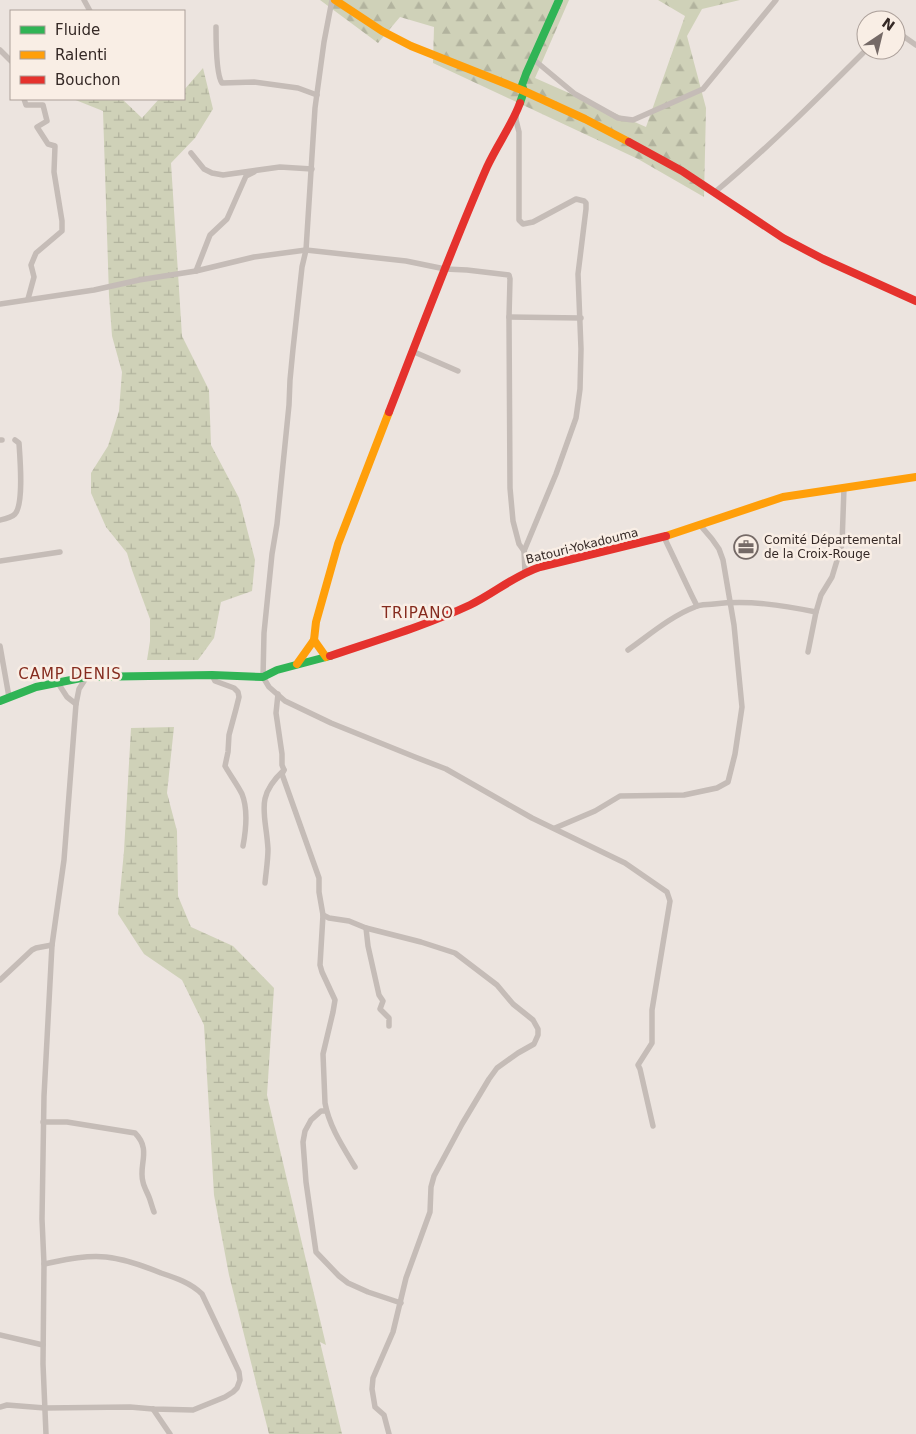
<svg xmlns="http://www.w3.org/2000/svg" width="916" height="1434" viewBox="0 0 916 1434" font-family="'DejaVu Sans',sans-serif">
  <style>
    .forest { fill: url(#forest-firs) }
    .wetland { fill: url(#wetland-marsh) }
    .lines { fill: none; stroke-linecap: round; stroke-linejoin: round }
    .street { stroke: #c5bcb7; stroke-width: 5.5 }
    .fast { stroke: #30b455; stroke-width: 8 }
    .slow { stroke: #ff9f0a; stroke-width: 8 }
    .jam { stroke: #e5322d; stroke-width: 8 }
    .labels { text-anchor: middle; stroke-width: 5; stroke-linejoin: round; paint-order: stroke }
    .poi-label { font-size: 12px; fill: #352926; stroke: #f9eee5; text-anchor: start }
    .street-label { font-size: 12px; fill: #352926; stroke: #f9eee5 }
    .quarter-label { font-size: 15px; letter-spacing: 1px; fill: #852b1e; stroke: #f9eee5 }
  </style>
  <defs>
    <pattern id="forest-firs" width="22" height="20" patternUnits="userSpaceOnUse" patternTransform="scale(1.25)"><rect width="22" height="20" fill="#cfd1b8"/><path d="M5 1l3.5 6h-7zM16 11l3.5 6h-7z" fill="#b2b39e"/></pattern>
    <pattern id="wetland-marsh" width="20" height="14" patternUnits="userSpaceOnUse" patternTransform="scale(1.25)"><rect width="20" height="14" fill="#cfd1b8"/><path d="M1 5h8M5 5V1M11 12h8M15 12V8" fill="none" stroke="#b2b39e"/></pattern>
  </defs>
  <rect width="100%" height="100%" fill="#ece4df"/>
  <path class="forest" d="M320,0H569L535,78L646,127L685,16L658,0H740L702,9L687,36L706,108L704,197L638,159L433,63L434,27L400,17L378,43Z"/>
  <g class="wetland">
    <path d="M203,68L213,109L195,138L171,163L182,336L209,390L211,445L239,498L255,560L252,591L221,602L214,638L198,660H147L150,641V619L132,570L127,553L106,527L91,493V473L108,446L119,411L122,372L112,336L109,295L103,111L73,99H122L142,118L159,99H184V90Z"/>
    <path d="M174,727L167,793L177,831L178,896L191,927L233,946L274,988L267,1095L326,1345L320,1342L342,1434H269L229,1275L214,1195L204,1025L182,980L144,954L118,914L124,851L131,728Z"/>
  </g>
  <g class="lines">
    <g class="street">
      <path d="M84,0L90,11"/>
      <path d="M332,0L324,42L315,108L306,250L302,267L293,349L290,380L289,405L277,524L272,554L264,633L263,677L269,687L285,701L331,723L415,757L446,769L532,818L625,863L667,892L670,901L652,1010V1043L638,1065L640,1069L653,1126"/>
      <path d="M216,27C216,39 216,75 222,83L254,82L298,88L317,95"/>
      <path d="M896,31L916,45"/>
      <path d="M0,50L11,61"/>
      <path d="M533,59L575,94L618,118L633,120L703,89L776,0"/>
      <path d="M24,99L26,105H43L47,121L37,127L48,144L55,146L54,172L62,221V231L36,253L31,265L34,277L28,299"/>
      <path d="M516,116V120L519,132V220L523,224L533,222L576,199L584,201L586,203V209L578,274L581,349L580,389L576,418L556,474L524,551L525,572"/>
      <path d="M191,153L204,169L212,173L223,175L280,167L312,169"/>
      <path d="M715,192C768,148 817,99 866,50"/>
      <path d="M196,271L210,235L227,219L246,176L254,172"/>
      <path d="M0,304L94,290L139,280L196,271L254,257L306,250L406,261L445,269L467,270L509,275L510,279L509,317L510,488L513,521L519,544L524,551"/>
      <path d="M509,317L581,318"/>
      <path d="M412,351L458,371"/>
      <path d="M0,440H2"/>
      <path d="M0,520C5,519 11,518 15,514C24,504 20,458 19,443L15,440"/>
      <path d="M664,537L692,596L697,606"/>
      <path d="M0,561L60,552"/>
      <path d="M0,646L9,697"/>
      <path d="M628,650C648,636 671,616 695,607C700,604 708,605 714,604C749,600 781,605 816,612"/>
      <path d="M808,652L816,612L821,595L832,577L842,544L844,488"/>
      <path d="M212,675L215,681L234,688L238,692L239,697L236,709L229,735L228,752L225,766C230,775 237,784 242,794C248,809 246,830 243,846"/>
      <path d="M58,683L67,697L76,704"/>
      <path d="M284,770L282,774L319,878V892L323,915L320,965L322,972L335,1000L333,1012L323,1054L325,1103C329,1126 343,1147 355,1167"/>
      <path d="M555,828L595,811L620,796L684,795L717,788L728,782L735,754L742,707L734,625L723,560L719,549L712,539L700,525"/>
      <path d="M265,883C266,872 268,860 268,849C266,813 254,798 284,770L282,765V754L276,713L278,694"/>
      <path d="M323,915L329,918L349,921L366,928L368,946L379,995L383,1001L380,1009L389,1018V1026"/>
      <path d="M366,928L421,942L455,953L497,985L513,1004L533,1020L538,1029V1035L534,1044L518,1053L497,1068L489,1079L462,1124L434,1176L431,1187L430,1212L406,1278L393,1332L373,1378L372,1389L375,1407L384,1415L389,1434"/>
      <path d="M0,980L32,950L36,948L52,945"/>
      <path d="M326,1111H321L311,1120L305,1131L303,1142L306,1182L316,1252L339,1276L348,1283L368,1292L401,1303"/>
      <path d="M43,1122H67L135,1133C152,1150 138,1165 143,1182C144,1187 147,1192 149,1197C151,1202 152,1207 154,1212"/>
      <path d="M0,1335L43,1345"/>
      <path d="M0,1407L7,1405L45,1408L130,1407L153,1409L193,1410L225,1397L233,1392L237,1388L240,1380L239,1372L202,1294C191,1283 176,1278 161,1273C144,1266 125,1259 106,1257C85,1255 64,1260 44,1264"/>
      <path d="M153,1409L170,1434"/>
      <path d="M46,1434L43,1364L44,1264L42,1219L44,1096L52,945L64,860L76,704L79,689L86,678"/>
    </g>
    <g class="fast">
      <path d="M520,103L524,91L522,85L526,74L559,0"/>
      <path d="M0,701L36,687L86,677L212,675L263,677L277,670L330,656"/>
    </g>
    <g class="slow">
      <path d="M335,0L382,31L411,46L524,91L585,119L629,142"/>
      <path d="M666,536L783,497L916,477"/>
      <path d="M314,640L326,657"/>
      <path d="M297,664L314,640L316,622L338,544L389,412"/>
    </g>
    <g class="jam">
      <path d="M629,142L682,171L783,238L823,259L916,301"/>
      <path d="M389,412C421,330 452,247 487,167C497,145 512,125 520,103"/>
      <path d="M330,656C377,640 425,626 470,605C495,593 513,576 540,567L666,536"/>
    </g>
  </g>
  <defs>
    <g id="office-ring" transform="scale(1.25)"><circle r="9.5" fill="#f9eee5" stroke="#756a67" stroke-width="1.5"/><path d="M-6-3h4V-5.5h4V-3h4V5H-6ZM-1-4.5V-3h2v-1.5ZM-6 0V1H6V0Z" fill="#756a67"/></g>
  </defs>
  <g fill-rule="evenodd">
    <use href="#office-ring" x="746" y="547"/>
  </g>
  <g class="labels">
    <g class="poi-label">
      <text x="764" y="544">Comité Départemental<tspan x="764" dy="14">de la Croix-Rouge</tspan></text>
    </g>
    <g class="street-label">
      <text transform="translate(582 546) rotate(-14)" y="4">Batouri-Yokadouma</text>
    </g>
    <g class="quarter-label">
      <text x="418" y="618">TRIPANO</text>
      <text x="70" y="679">CAMP DENIS</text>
    </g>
  </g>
  <rect x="10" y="10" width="175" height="90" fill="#f9eee5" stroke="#ab9f99"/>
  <rect x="20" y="26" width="25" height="8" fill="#30b455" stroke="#ab9f99"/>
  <text x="55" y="35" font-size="15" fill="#352926">Fluide</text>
  <rect x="20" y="51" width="25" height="8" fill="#ff9f0a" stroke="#ab9f99"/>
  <text x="55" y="60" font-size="15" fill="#352926">Ralenti</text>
  <rect x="20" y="76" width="25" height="8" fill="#e5322d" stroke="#ab9f99"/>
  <text x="55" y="85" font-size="15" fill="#352926">Bouchon</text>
  <g transform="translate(881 35) rotate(35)"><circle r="24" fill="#f9eee5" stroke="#ab9f99"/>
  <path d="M0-4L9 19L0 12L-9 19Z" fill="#756a67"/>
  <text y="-8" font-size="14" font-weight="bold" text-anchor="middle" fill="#352926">N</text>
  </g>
</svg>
